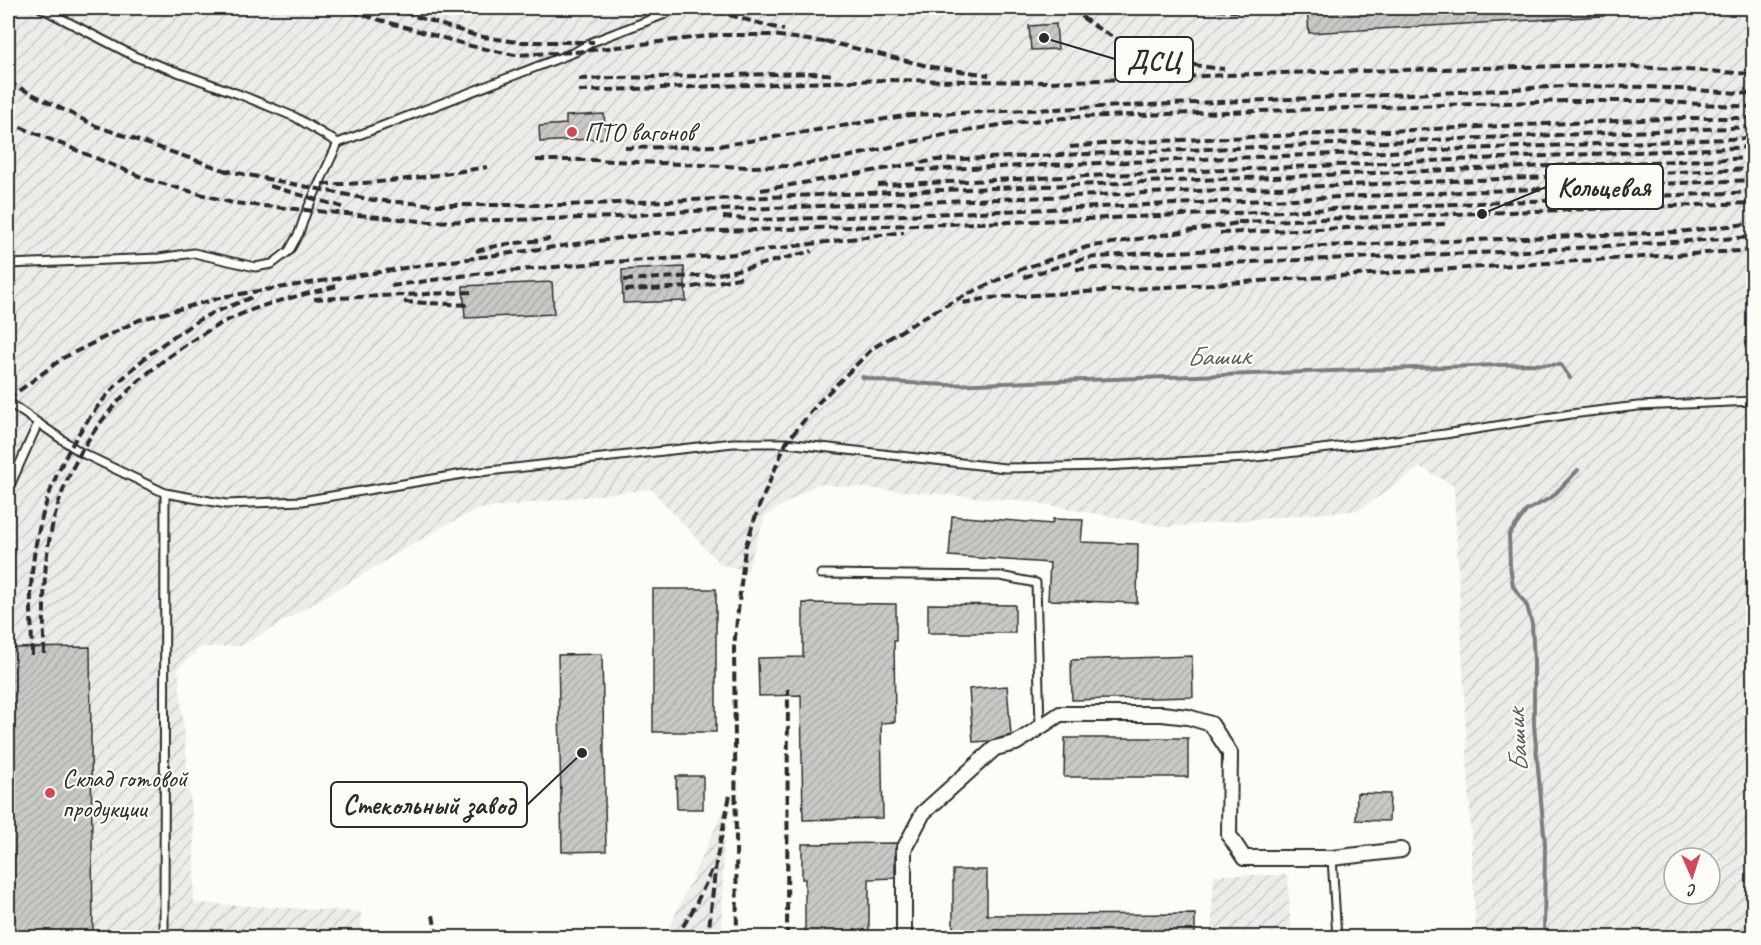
<svg xmlns="http://www.w3.org/2000/svg" width="1761" height="945" viewBox="0 0 1761 945" font-family="Caveat,sans-serif">
  <style>
    .industrial { fill: url(#industrial-furrows); fill-rule: evenodd }
    .lines { fill: none; stroke-linecap: round; stroke-linejoin: round }
    .stream { stroke: #7e7d7b; stroke-width: 4 }
    .building { fill: url(#building-hatch); stroke: #2b2b2b; stroke-width: 1.5 }
    .lane-casing { stroke: #2b2b2b; stroke-width: 11 }
    .street-casing { stroke: #2b2b2b; stroke-width: 18 }
    .lane { stroke: #fdfcf7; stroke-width: 7 }
    .street { stroke: #fdfcf7; stroke-width: 14 }
    .rail { stroke: #2b2b2b; stroke-width: 4; stroke-dasharray: 9 4.5; stroke-linecap: butt }
    .poi-dot { fill: #d1495b; stroke: #fdfcf7; stroke-width: 2 }
    .labels { text-anchor: middle; stroke-width: 4.5; stroke-linejoin: round; paint-order: stroke }
    .poi-label { font-size: 26px; fill: #2b2b2b; stroke: #fdfcf7; text-anchor: start }
    .water-label { font-size: 27px; font-style: italic; fill: #5b5b5a; stroke: #fdfcf7 }
    .leader { fill: none; stroke: #2b2b2b; stroke-width: 2 }
    .callout-dot { fill: #2b2b2b; stroke: #fdfcf7; stroke-width: 2 }
    .callout { fill: #fdfcf7; stroke: #2b2b2b; stroke-width: 2 }
    .callout-label { font-size: 27px; text-anchor: middle; font-weight: bold; fill: #2b2b2b }
  </style>
  <defs>
    <pattern id="industrial-furrows" width="10" height="10" patternUnits="userSpaceOnUse" patternTransform="scale(1.5)"><rect width="10" height="10" fill="#edece8"/><path d="M-1 1l2-2M0 10L10 0M9 11l2-2" fill="none" stroke="#cbcbc7"/></pattern>
    <pattern id="building-hatch" width="6" height="6" patternUnits="userSpaceOnUse" patternTransform="scale(1.5)"><rect width="6" height="6" fill="#c9c8c4"/><path d="M-1 1l2-2M0 6l6-6M5 7l2-2" fill="none" stroke="#adaca9"/></pattern>
  </defs>
  <rect width="100%" height="100%" fill="#fdfcf7"/>
  <filter id="ink" filterUnits="userSpaceOnUse"><feTurbulence type="fractalNoise" baseFrequency=".0167" numOctaves="2"/><feDisplacementMap in="SourceGraphic" scale="12" xChannelSelector="R" yChannelSelector="G"/><feConvolveMatrix kernelMatrix="1 2 1 2 8 2 1 2 1" color-interpolation-filters="sRGB"/></filter>
  <g filter="url(#ink)">
    <g class="industrial">
      <path d="M8,8H1753V937H1476L1454,486L1420,467L1360,510L1168,527L1032,502L817,484L765,516L747,571L720,564L651,489L479,509L444,526L242,646L201,647L178,668L194,840V903L361,912L362,937H8ZM1674,858H1710V894H1674Z"/>
      <path d="M724,809L722,937H663L668,930Z"/>
      <path d="M1214,875H1288L1291,937H1211Z"/>
    </g>
    <g class="lines">
      <g class="stream">
        <path d="M862,377L889,382L948,385L1527,364L1561,365L1570,378"/>
        <path d="M1544,938L1545,844L1534,725V661L1532,624L1527,606L1513,586L1510,566L1509,535L1526,511L1552,497L1578,470"/>
      </g>
    </g>
    <g class="building">
      <path d="M1307,8H1604V16L1309,33Z"/>
      <path d="M1056,24L1058,49L1031,50L1029,26Z"/>
      <path d="M604,114L606,138L540,142L539,126L566,124V116Z"/>
      <path d="M684,267L686,301L623,303L622,270Z"/>
      <path d="M552,282L554,314L465,318L463,286Z"/>
      <path d="M952,516L1052,524L1053,519L1083,520L1081,542L1138,544L1137,603L1048,600L1050,563L949,556Z"/>
      <rect x="653" y="589" width="63" height="143"/>
      <path d="M803,603L896,604V641H894L895,722L881,723L883,818L803,820L801,695L759,696L758,658L803,657Z"/>
      <path d="M928,604L1015,605V633H928Z"/>
      <path d="M90,647L93,938H8V648Z"/>
      <path d="M602,654L606,851L562,852L558,655Z"/>
      <path d="M1192,656L1193,697L1072,700L1071,660Z"/>
      <path d="M1007,686L1011,735L990,741L973,742L969,689Z"/>
      <path d="M1065,738H1188V777H1064Z"/>
      <path d="M676,776H703V809H677Z"/>
      <path d="M1357,793L1390,794L1389,821L1356,820Z"/>
      <path d="M897,843L895,849V878L869,879V938H805V879H802V844Z"/>
      <path d="M953,870H987V915L1195,914V938H953Z"/>
    </g>
    <g class="lines">
      <g class="lane-casing">
        <g id="lane">
          <path d="M41,8L136,57L241,95L295,117L338,143"/>
          <path d="M8,264L159,258L194,253L255,267L272,264L289,251L299,233L307,210L338,143L575,52L592,42L665,14L675,8"/>
          <path d="M8,402L80,452L165,493L226,504L302,501L463,474L733,443H786L1005,468L1104,466L1247,458L1445,434L1571,414L1638,406L1754,401"/>
          <path d="M8,490L38,423"/>
          <path d="M821,574L1000,576L1036,583L1040,727"/>
          <path d="M1332,858L1337,938"/>
          <path d="M164,938L165,493"/>
        </g>
      </g>
      <g class="street-casing">
        <path id="street" d="M904,938V849L923,813L995,748L1016,743L1060,714H1162L1188,717L1211,724L1230,753L1229,835L1244,858H1332L1401,850"/>
      </g>
      <use href="#lane" class="lane"/>
      <use href="#street" class="street"/>
      <g class="rail">
        <path d="M338,8L471,46L515,55L575,52L717,35H772L831,43"/>
        <path d="M390,8L477,36L517,42H594"/>
        <path d="M703,8L784,30"/>
        <path d="M1071,8C1113,45 1169,64 1224,69"/>
        <path d="M1189,8L1244,12L1369,8"/>
        <path d="M825,41L932,67L989,75"/>
        <path d="M579,79L813,73L835,75"/>
        <path d="M8,82L96,126L230,172"/>
        <path d="M579,91L886,80L1049,82L1281,73L1603,65L1754,74"/>
        <path d="M8,122L149,180L233,203L431,222L617,217L669,212L1754,169"/>
        <path d="M1070,147L1114,143L1685,118H1754"/>
        <path d="M625,148L718,146L910,115L1482,91L1564,86L1650,87L1754,94"/>
        <path d="M536,160H592L747,167L789,166L838,159L952,133L1012,123L1075,117L1567,101H1650L1754,107"/>
        <path d="M223,170L373,200L437,205H564L1754,158"/>
        <path d="M917,170L1754,138"/>
        <path d="M322,184C378,185 432,176 487,167"/>
        <path d="M878,185L1754,147"/>
        <path d="M270,186L342,207"/>
        <path d="M761,190L937,160L1754,127"/>
        <path d="M723,217L759,220L904,215L1754,180"/>
        <path d="M1238,222L1754,203"/>
        <path d="M1220,233L1445,224"/>
        <path d="M476,251L500,245L550,239"/>
        <path d="M1076,269L1525,251L1754,237"/>
        <path d="M1024,277L1087,258L1145,253L1678,232L1754,223"/>
        <path d="M624,280L713,275L747,268L812,251"/>
        <path d="M391,286L475,274L611,262L718,256L904,232"/>
        <path d="M625,290L693,287L743,277"/>
        <path d="M314,299L471,292"/>
        <path d="M404,302L471,305"/>
        <path d="M963,303L989,298L1754,250"/>
        <path d="M8,399L63,358L139,320L227,296L430,264L657,233L1010,222L1754,192"/>
        <path d="M44,654C44,620 43,587 47,554C60,464 105,401 178,350C197,337 216,325 237,316C268,302 303,295 337,286"/>
        <path d="M32,655C32,625 29,594 33,564C44,468 98,385 179,333C187,328 196,321 206,316C221,309 237,304 252,297"/>
        <path d="M433,915L437,938"/>
        <path d="M676,938L694,908L712,870"/>
        <path d="M708,938L716,862L730,795"/>
        <path d="M737,938L734,647L745,548L758,509L786,443L818,403L873,348L931,313L970,293L1022,269L1087,247L1245,222"/>
        <path d="M787,938L788,689"/>
      </g>
    </g>
  </g>
  <g class="poi-dot">
    <circle cx="572" cy="132" r="6"/>
    <circle cx="50" cy="793" r="6"/>
  </g>
  <g class="labels">
    <g class="poi-label">
      <text x="584" y="141">ПТО вагонов</text>
      <text x="62" y="787">Склад готовой<tspan x="62" dy="30">продукции</tspan></text>
    </g>
    <g class="water-label">
      <text transform="translate(1218 356) rotate(-2)" y="9">Башик</text>
      <text transform="translate(1517 741) rotate(-94)" y="9">Башик</text>
    </g>
  </g>
  <path class="leader" d="M1044 38L1115 59M1482 214L1546 187M582 753L527 805"/>
  <g class="callout-dot">
    <circle cx="1044" cy="38" r="6"/>
    <circle cx="1482" cy="214" r="6"/>
    <circle cx="582" cy="753" r="6"/>
  </g>
  <g class="callout">
    <rect x="1115" y="37" width="78" height="45" rx="6"/>
    <rect x="1546" y="164" width="117" height="45" rx="6"/>
    <rect x="331" y="782" width="196" height="45" rx="6"/>
  </g>
  <g class="callout-label">
    <text x="1154" y="69">ДСЦ</text>
    <text x="1604" y="196">Кольцевая</text>
    <text x="429" y="814">Стекольный завод</text>
  </g>
  <rect width="1761" height="945" fill="none" stroke="#fdfcf7" stroke-width="30"/>
  <rect x="15" y="15" width="1731" height="915" fill="none" stroke="#2b2b2b" stroke-width="2" filter="url(#ink)"/>
  <g transform="translate(1692 876) rotate(177)"><circle r="28" fill="#fdfcf7" stroke="#a9a8a5" stroke-width="1.5"/>
  <path d="M0-4.5L10 22L0 15L-10 22Z" fill="#d1495b"/>
  <text y="-9" font-size="16" font-weight="bold" text-anchor="middle" fill="#2b2b2b">С</text>
  </g>
</svg>
